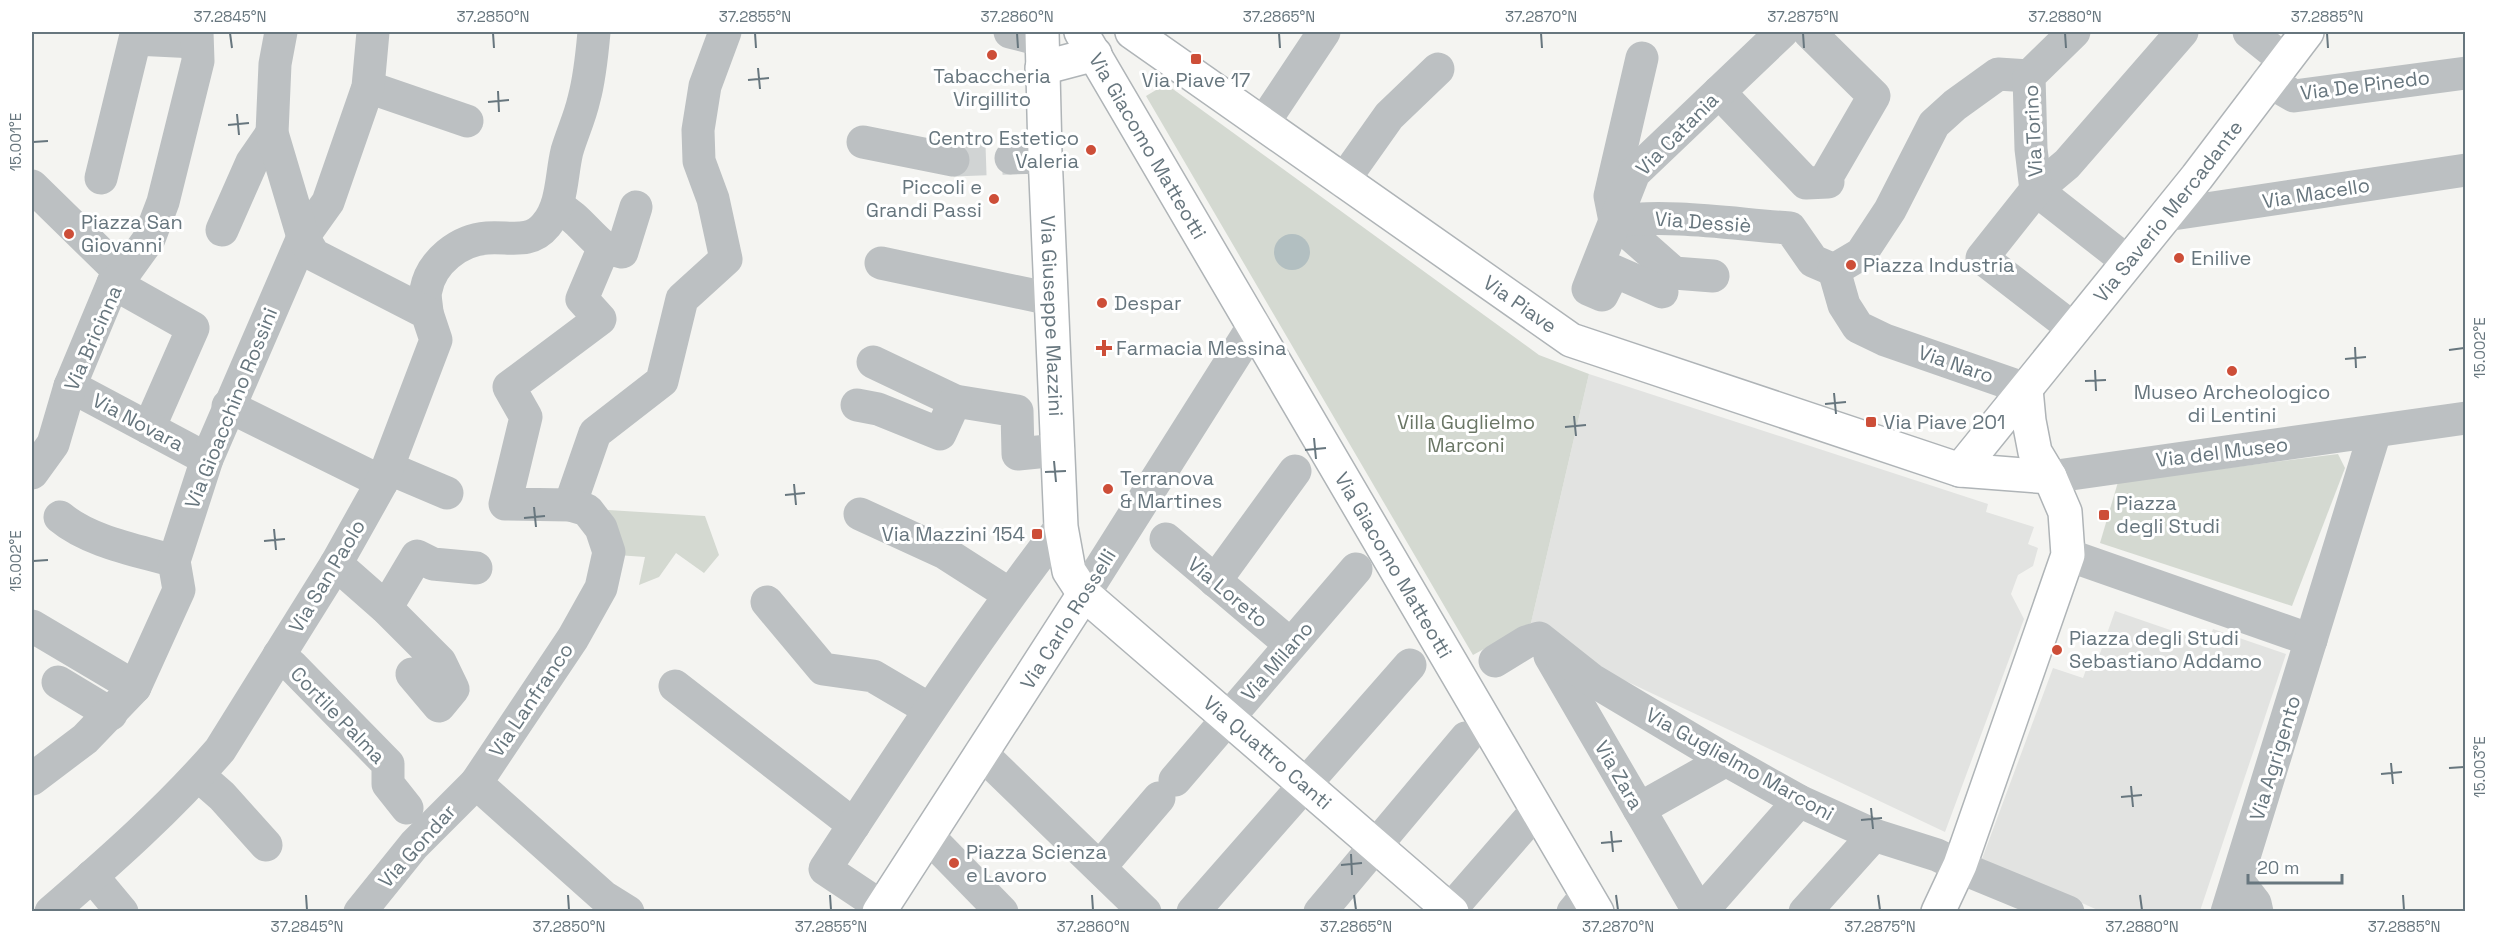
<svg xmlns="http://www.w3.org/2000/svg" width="2497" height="943" viewBox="0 0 2497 943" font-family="'Space Grotesk',sans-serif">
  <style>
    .built { fill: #e2e3e1 }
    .green { fill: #d4d9d1 }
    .water { fill: #b2bfc1 }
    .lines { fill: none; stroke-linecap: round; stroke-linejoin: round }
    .street-tunnel { stroke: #d1d4d4; stroke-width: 33; stroke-dasharray: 33 16; stroke-linecap: butt }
    .secondary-casing { stroke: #afb4b7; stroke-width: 36 }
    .street { stroke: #bcc0c2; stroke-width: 33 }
    .secondary { stroke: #fff; stroke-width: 33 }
    .ticks { fill: none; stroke: #67767e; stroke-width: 2 }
    .poi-dot { fill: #cd4e38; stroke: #fff; stroke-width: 2 }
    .labels { text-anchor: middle; stroke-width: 6; stroke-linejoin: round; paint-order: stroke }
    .poi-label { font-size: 20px; fill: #67767e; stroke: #fff; text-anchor: start }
    .street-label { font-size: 20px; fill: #67767e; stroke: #fff }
    .park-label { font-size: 20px; fill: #6a7665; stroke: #fff }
    .neatline { fill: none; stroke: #67767e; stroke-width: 2 }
    .ticks-label { font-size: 15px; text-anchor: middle; fill: #67767e }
  </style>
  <rect width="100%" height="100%" fill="#f4f4f1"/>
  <g class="built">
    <path d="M1589,374L1988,504L1986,512L2034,527L2028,544L2038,548L2033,566L2018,575L2011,594L2024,619L1945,832L1611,674L1544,624L1531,623Z"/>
    <path d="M2115,611L2208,643L2213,629L2286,654L2200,911H2100L1982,859L2053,668L2083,678L2091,656L2098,659Z"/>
  </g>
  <g class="green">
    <path d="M1166,84L1539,355L1589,374L1531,623L1473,655L1146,96Z"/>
    <path d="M2338,454L2345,468L2292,606L2100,543L2118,482Z"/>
    <path d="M592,509L705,516L719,555L704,573L676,553L659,577L639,585L645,557L617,555Z"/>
  </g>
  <circle class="water" cx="1292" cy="252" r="18"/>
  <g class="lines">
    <path class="street-tunnel" d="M953,160L1011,158"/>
    <g class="secondary-casing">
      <g id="secondary">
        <path id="s1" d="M1042,32L1045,154L1061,527L1069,571L1084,594L1452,912"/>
        <path id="s2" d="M1081,32L1597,912"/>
        <path id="s3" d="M1132,32L1571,340L1960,470L2050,477"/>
        <path d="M1042,68L1095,54"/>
        <path id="s4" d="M1960,470L2197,177L2307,32"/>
        <path d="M879,912L1084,594"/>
        <path d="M1938,912L1960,865L2068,555L2065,512L2050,477L2035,452L2029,421L2026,389"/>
      </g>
    </g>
    <g class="street">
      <path d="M1010,32L1041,40"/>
      <path d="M2249,32L2284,60"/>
      <path d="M1642,58L1610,196L1615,221L1674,273L1713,276"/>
      <path d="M2268,81L2294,96L2466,73"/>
      <path d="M368,87L467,121"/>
      <path d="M1719,92L1806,183L1828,182L1827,177L1874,96L1809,32"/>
      <path d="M1264,122L1324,32"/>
      <path d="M863,142L953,160"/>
      <path d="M1011,158L1045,157"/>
      <path d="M101,178L135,39L196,42"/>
      <path d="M1343,181L1389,116L1438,69"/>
      <path d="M32,186L123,275"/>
      <path d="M557,206C576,216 587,233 604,247"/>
      <path d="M2166,215L2466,170"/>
      <path d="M1615,221C1673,214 1732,224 1790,228L1813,261L1834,270"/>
      <path d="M222,230L252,162L272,133"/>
      <path d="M2128,262L2036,190L2067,164L2182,32"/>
      <path d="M881,263L1051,299"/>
      <path d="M1834,270L1861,254L1890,210L1934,124L1955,105L1998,74L2029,76"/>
      <path d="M1834,270L1844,305L1858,327L1885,340L2026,389"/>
      <path d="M113,283L193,328L149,428"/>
      <path d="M1662,292L1614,271L1602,295L1588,289L1634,173L1782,32"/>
      <path d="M427,313C427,306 424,297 426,290C431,262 459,240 487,238C509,236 530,245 546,225C563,205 561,175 567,151C572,134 580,117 584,99C590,77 592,54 594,32"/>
      <path d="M2074,329L1982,258L2036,190L2031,149L2029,76L2074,32"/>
      <path d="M873,362L955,401L1017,411L1018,454L1058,450"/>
      <path d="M70,386L207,459"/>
      <path d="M857,405L878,409L940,434L955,401"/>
      <path d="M228,406L382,482"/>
      <path d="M388,468L447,493"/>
      <path d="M32,473L53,444L70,386L113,283L123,275L149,239L163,202L198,61L197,32"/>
      <path d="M2050,477L2466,418"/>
      <path d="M570,505L595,433L662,381L682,299L726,259L713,199L699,161L698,130L705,86L725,32"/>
      <path d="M860,514L945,553L1009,594"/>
      <path d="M60,517C90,542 137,550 174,561"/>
      <path d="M1166,539L1290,644"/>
      <path d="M2068,555L2311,640"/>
      <path d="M336,564L386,608L440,662L453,689L439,706L412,674"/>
      <path d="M1215,581L1295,471"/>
      <path d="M1084,594L1254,325"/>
      <path d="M767,602L823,669L873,676L929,709"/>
      <path d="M386,608L417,556L433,564L476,568"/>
      <path d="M32,626L135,687"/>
      <path d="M279,655L292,666L388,764V784L407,808"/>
      <path d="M1550,656L1699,912"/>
      <path d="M1495,661L1526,642L1539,638L1592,680L1726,760L1799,801L1874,835L1937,855L1976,874L2068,912"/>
      <path d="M58,682L111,714"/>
      <path d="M675,686L854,825"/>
      <path d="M981,753L1145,912"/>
      <path d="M198,775L222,796L266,845"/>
      <path d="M32,779L85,739L135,687L179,590L174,561L207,459L303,237L328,202L368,87L373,32"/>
      <path d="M1175,780L1356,569"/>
      <path d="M1639,809L1726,760"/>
      <path d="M927,835L1002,912"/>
      <path d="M1100,867L1159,798"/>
      <path d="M92,876L122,912"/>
      <path d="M2238,881L2255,903L2257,912"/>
      <path d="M882,907L825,869C901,753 976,637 1061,527"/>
      <path d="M1450,910L1537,810"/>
      <path d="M51,912C110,861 169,809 220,750L336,564L382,482L436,340L427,313L314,255L303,237L272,133L275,64L281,32"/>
      <path d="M360,912L414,845L476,783"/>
      <path d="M628,912L604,897L476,783L573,638L601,588L609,552L601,528L587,510L570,505L505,504L526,417L509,387L600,319L582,299L604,247L622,252L636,207"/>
      <path d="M1193,912L1410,665"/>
      <path d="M1320,912L1466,738"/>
      <path d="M1573,912L1587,895"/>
      <path d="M1701,912L1799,801"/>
      <path d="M1805,912L1874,835"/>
      <path d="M2227,912L2375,432"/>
    </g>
    <use href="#secondary" class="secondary"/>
  </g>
  <path class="ticks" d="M230,33L232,48M493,33L494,48M755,33L756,48M1017,33L1018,48M1279,33L1280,48M1541,33L1542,48M1803,33L1804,48M2065,33L2066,48M2327,33L2328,48M758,68L760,89M748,80L769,78M498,91L499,112M488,102L509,100M237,114L239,135M228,125L249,123M33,142L48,141M2355,347L2356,368M2449,350L2464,348M2345,359L2366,357M2095,370L2096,391M2085,381L2106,380M1834,393L1836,414M1825,404L1846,402M1574,416L1576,436M1565,427L1586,425M1314,438L1316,459M1305,450L1326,448M1054,461L1056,482M1045,472L1066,471M794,484L796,505M785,495L805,493M534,507L536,527M524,518L545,516M274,529L276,550M264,541L285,539M33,561L48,560M2391,763L2393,784M2449,768L2464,767M2381,774L2402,772M2131,786L2133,807M2121,797L2142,795M1871,808L1873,829M1861,820L1882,818M1611,831L1613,852M1601,843L1622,841M1351,854L1352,875M1341,865L1362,863M306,895L307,910M568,895L569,910M830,895L831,910M1092,895L1093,910M1354,895L1356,910M1616,895L1618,910M1878,895L1880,910M2140,895L2142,910M2403,895L2404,910"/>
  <g class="poi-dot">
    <circle cx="992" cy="55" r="6"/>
    <rect x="1190" y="53" width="12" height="12" rx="3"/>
    <circle cx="1091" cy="150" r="6"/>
    <circle cx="994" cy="199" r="6"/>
    <circle cx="69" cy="234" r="6"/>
    <circle cx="2179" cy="258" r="6"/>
    <circle cx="1851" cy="265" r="6"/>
    <circle cx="1102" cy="303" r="6"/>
    <path d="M1101 339h6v6h6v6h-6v6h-6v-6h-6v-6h6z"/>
    <circle cx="2232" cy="371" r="6"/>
    <rect x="1865" y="416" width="12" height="12" rx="3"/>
    <circle cx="1108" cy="489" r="6"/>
    <rect x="2098" y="509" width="12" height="12" rx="3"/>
    <rect x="1031" y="528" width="12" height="12" rx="3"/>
    <circle cx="2057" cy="650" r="6"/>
    <circle cx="954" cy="863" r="6"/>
  </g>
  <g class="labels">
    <g class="poi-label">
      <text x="992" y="83" text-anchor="middle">Tabaccheria<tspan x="992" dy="23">Virgillito</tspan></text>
      <text x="1196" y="87" text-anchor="middle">Via Piave 17</text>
      <text x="1079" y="145" text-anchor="end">Centro Estetico<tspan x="1079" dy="23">Valeria</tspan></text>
      <text x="982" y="194" text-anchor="end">Piccoli e<tspan x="982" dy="23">Grandi Passi</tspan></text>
      <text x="81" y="229">Piazza San<tspan x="81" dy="23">Giovanni</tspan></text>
      <text x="2191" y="265">Enilive</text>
      <text x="1863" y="272">Piazza Industria</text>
      <text x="1114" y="310">Despar</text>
      <text x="1116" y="355">Farmacia Messina</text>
      <text x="2232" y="399" text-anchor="middle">Museo Archeologico<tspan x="2232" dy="23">di Lentini</tspan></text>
      <text x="1883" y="429">Via Piave 201</text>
      <text x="1120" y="485">Terranova<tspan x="1120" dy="23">&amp; Martines</tspan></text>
      <text x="2116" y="510">Piazza<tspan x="2116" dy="23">degli Studi</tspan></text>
      <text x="1025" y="541" text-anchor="end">Via Mazzini 154</text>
      <text x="2069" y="645">Piazza degli Studi<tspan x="2069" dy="23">Sebastiano Addamo</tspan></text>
      <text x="966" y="859">Piazza Scienza<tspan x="966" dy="23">e Lavoro</tspan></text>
    </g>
    <g class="street-label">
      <text transform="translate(2365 85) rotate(-7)" y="7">Via De Pinedo</text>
      <text transform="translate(2033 131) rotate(-93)" y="7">Via Torino</text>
      <text transform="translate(1677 134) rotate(-45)" y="7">Via Catania</text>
      <text dy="7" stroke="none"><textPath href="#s2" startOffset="132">Via Giacomo Matteotti</textPath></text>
      <text transform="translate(2316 193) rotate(-9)" y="7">Via Macello</text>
      <text dy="7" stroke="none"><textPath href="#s4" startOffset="332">Via Saverio Mercadante</textPath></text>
      <text transform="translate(1703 222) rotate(4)" y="7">Via Dessiè</text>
      <text dy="7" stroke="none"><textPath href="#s3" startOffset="474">Via Piave</textPath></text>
      <text dy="7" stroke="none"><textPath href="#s1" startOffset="284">Via Giuseppe Mazzini</textPath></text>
      <text transform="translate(93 338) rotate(-66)" y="7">Via Bricinna</text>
      <text transform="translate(1956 364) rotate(19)" y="7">Via Naro</text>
      <text transform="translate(231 408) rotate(-68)" y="7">Via Gioacchino Rossini</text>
      <text transform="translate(138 422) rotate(28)" y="7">Via Novara</text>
      <text transform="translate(2222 452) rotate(-7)" y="7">Via del Museo</text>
      <text dy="7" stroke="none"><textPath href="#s2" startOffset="618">Via Giacomo Matteotti</textPath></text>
      <text transform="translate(327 576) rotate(-59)" y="7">Via San Paolo</text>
      <text transform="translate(1228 592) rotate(40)" y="7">Via Loreto</text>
      <text transform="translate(1068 619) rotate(-58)" y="7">Via Carlo Rosselli</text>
      <text transform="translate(1277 661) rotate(-49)" y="7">Via Milano</text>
      <text transform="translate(531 700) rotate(-56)" y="7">Via Lanfranco</text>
      <text transform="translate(338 715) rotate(46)" y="7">Cortile Palma</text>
      <text dy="7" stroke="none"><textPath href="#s1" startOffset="810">Via Quattro Canti</textPath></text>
      <text transform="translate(2275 758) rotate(-73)" y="7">Via Agrigento</text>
      <text transform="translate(1740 764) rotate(29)" y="7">Via Guglielmo Marconi</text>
      <text transform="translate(1619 775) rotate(60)" y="7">Via Zara</text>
      <text transform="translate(417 846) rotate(-48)" y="7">Via Gondar</text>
    </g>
    <g class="park-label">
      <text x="1466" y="429">Villa Guglielmo<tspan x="1466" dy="23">Marconi</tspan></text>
    </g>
  </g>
  <rect width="2497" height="943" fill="none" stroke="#ffffff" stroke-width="66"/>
  <path d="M2248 874v9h94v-9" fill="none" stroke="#67767e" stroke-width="3"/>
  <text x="2257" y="874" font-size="18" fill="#67767e" stroke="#ffffff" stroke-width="4.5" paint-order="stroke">20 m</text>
  <rect x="33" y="33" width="2431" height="877" class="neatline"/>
  <g class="ticks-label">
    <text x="230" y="22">37.2845°N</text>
    <text x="493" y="22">37.2850°N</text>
    <text x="755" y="22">37.2855°N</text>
    <text x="1017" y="22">37.2860°N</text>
    <text x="1279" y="22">37.2865°N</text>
    <text x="1541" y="22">37.2870°N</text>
    <text x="1803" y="22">37.2875°N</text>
    <text x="2065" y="22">37.2880°N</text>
    <text x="2327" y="22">37.2885°N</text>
    <text transform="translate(16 142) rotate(-90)" y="5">15.001°E</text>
    <text transform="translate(2480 348) rotate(-90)" y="5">15.002°E</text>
    <text transform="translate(16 561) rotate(-90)" y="5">15.002°E</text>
    <text transform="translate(2480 767) rotate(-90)" y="5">15.003°E</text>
    <text x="307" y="932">37.2845°N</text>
    <text x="569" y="932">37.2850°N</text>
    <text x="831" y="932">37.2855°N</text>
    <text x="1093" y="932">37.2860°N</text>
    <text x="1356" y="932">37.2865°N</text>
    <text x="1618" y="932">37.2870°N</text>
    <text x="1880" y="932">37.2875°N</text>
    <text x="2142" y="932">37.2880°N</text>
    <text x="2404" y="932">37.2885°N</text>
  </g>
</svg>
